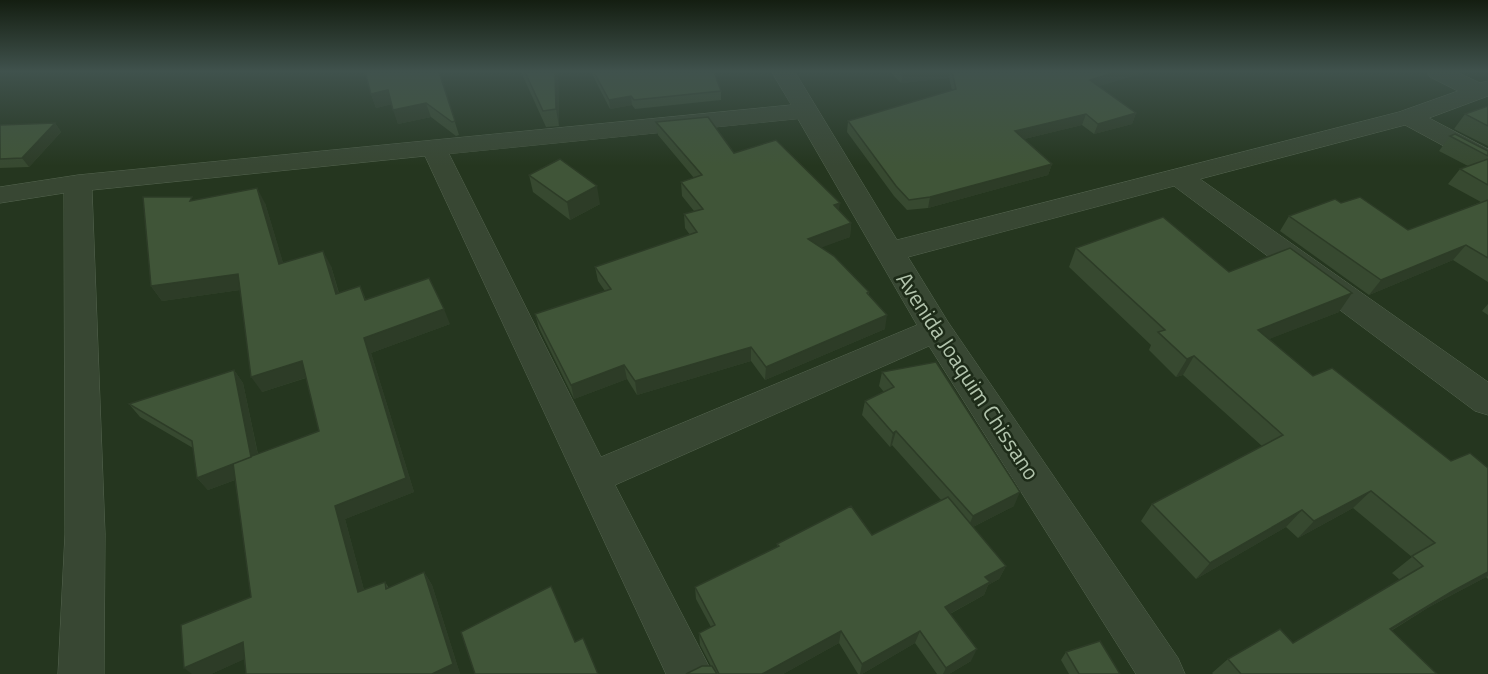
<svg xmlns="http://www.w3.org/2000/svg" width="1488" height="674" viewBox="0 0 1488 674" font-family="'Titillium Web',sans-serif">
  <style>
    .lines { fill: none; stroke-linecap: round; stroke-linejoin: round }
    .minor-casing { stroke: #556550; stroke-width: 1 }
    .minor { fill: #384733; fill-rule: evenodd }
    .wall { fill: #374930 }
    .shaded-wall { fill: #2d3c27 }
    .building { fill: #405538; stroke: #2d3c27; stroke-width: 1.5 }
    .labels { text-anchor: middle; stroke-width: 5; stroke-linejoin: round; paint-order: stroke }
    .street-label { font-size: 22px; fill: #b2c4ad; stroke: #1d2b18 }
  </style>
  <rect width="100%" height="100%" fill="#25361f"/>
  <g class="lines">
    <g class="minor-casing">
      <path id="minor" d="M772,72H795L897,240L1399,112L1458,91L1430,77L1427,72H1457L1480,83L1488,81V96L1429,118L1488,149V167L1479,165L1405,125L1200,179L1488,382V415L1475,411L1174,186L908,257L948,322L1178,658L1185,674H1136L929,346L615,485L713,674H666L425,156L92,190L105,534L104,674H58L65,534L64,193L0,203V187L78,175L791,105ZM798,119L917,325L601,457L449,154Z"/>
    </g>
    <use href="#minor" class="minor"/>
  </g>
  <g class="wall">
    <path d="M439,72L459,135L456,136L431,117L398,124L392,104L376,108L371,94Z"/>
    <path d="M521,72H558L559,126L546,127Z"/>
    <path d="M591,72H714L721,91V100L635,109L632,105L610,109Z"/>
    <path d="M890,72H1146L1099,86L1136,113L1132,124L1094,134L1082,125L1024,139L1052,164L1048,175L928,208L907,210L894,196L847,132L848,121L952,90L949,78L901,83Z"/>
    <path d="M1488,106V146L1454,129L1465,114Z"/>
    <path d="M656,122L734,153L839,210L851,223L850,237L821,247L869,292V295L885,329L765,380L751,361L637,395L627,379L574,399L539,328L535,314L605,291L598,281L595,267L690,235L685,228L684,214L694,211L682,196L681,182L694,178L658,135Z"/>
    <path d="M55,123L61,132L29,167L0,168V125Z"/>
    <path d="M1450,136L1488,151V282L1453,260L1369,295L1280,231L1289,216L1341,203L1408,230L1481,202L1448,184L1460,169L1468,166L1439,151Z"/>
    <path d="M529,175L600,204L570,220L533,192Z"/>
    <path d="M194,200L265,203L283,263L331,266L339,293L360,286L366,300L450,324L371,353L414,492L345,519L364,590L385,582L389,588L424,572L432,585L460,674H246L244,659L211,674L251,597L235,480L208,490L197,478L193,448L140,417L129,404L234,370L243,383L258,454L319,431L306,378L262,392L240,290L162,301L151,286Z"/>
    <path d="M1076,248L1229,272L1339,312L1269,339L1313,376L1451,461L1488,468V579L1486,577L1429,607L1391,631L1437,674H1213L1212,673L1228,659L1293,643L1400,580L1392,573L1412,557L1353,508L1298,538L1286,527L1196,579L1141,521L1152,504L1262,446L1183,375L1176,377L1149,350L1151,345L1069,267Z"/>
    <path d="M1488,304V315L1482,311Z"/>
    <path d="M882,372L1014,506L973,527L1006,566L999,579L988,585L984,595L950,614L971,661L949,674H937L915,643L862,674H858L839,643L783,674H686L711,666L700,645L699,633L711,627L696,599L695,587L777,547V544L872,535L941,500L892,445L890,447L862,415L865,401L884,392L879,386Z"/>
    <path d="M1066,652L1120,674H1069L1061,660Z"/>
  </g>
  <g class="shaded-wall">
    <path d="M555,72H558L559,126L556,109Z"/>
    <path d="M911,72H950L949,78L901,83L903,73Z"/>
    <path d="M1116,72H1146L1086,90L1090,80Z"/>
    <path d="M388,90L393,104L376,108L371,94Z"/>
    <path d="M631,96L632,105L610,109L609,100Z"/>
    <path d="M426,103L431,117L398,124L393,110Z"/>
    <path d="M1136,113L1132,124L1094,134L1098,124Z"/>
    <path d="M1086,114L1082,125L1012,142L1015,131Z"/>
    <path d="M55,123L61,132L29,167L22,158Z"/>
    <path d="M1052,164L1048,175L928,208L930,197Z"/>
    <path d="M597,186L600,204L570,220L567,202Z"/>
    <path d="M257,188L265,203L288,279L279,264Z"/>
    <path d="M840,203L838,217L834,205Z"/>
    <path d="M851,223L850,237L807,253L808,239Z"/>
    <path d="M1466,245L1453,260L1369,295L1381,280Z"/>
    <path d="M323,251L331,266L343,309L336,294Z"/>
    <path d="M238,274L247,289L162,301L151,286Z"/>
    <path d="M1352,293L1339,312L1246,348L1258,330Z"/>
    <path d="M444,309L450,324L371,353L414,492L345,519L368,605L358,592L335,506L364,338Z"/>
    <path d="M887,315L885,329L765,380L766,367Z"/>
    <path d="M751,347V361L637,395L635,381Z"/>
    <path d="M1194,356L1183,375L1176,377L1187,359Z"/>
    <path d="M302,361L311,376L262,392L251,377Z"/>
    <path d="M624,365L627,379L574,399L571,385Z"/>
    <path d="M234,370L243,383L261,470L208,490L197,478Z"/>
    <path d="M896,431L892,445L890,447L893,433Z"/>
    <path d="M1371,491L1353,508L1298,538L1314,521Z"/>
    <path d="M1020,492L1014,506L967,530L973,516Z"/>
    <path d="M1302,510L1286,527L1196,579L1210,563Z"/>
    <path d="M1006,566L999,579L988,585L984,595L940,619L945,607L985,577Z"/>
    <path d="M424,572L432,585L460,674H432Z"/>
    <path d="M1488,572V576L1486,577L1429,607L1369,644L1390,629L1451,592Z"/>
    <path d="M841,631L839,643L783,674H762Z"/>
    <path d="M920,631L915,643L862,674H860L862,664Z"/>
    <path d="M243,642L256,654L211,674H192L184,668Z"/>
    <path d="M977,649L971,661L949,674H943L946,668Z"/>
  </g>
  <g class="building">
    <path d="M365,72H439L455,121L452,122L426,103L393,110L388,90L371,94Z"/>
    <path d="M525,72H555L556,109L543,111Z"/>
    <path d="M594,72H714L721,91L634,100L631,96L609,100Z"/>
    <path d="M952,72H1116L1090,80L1136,113L1098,124L1086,114L1015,131L1052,164L930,197L909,200L896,186L848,121L956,89Z"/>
    <path d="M1488,106V126L1465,114Z"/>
    <path d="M708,117L734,153L776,140L840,203L834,205L851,223L808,239L834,256L869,292L867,293L887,315L766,367L751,347L635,381L624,365L571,385L535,314L611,289L595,267L697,232L684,214L703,209L681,182L702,175L656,122Z"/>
    <path d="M55,123L22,158L0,159V125Z"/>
    <path d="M1455,134L1488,151V156L1450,136Z"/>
    <path d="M560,159L597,186L567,202L529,175Z"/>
    <path d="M1488,159V185L1460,169Z"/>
    <path d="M257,188L279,264L323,251L336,294L360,286L365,300L429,278L444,309L364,338L406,478L335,506L358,592L385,582L386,589L424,572L453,664L432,674H246L243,642L184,668L181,625L251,597L233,463L319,431L302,361L251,377L238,274L151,286L143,197H192L190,201Z"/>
    <path d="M1360,197L1408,230L1488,200V258L1466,245L1381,280L1289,216L1335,199L1341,203Z"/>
    <path d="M1163,217L1229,272L1290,248L1352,293L1258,330L1313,376L1332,368L1451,461L1470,453L1488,468V572L1451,592L1390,629L1437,674H1241L1228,659L1280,629L1293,643L1423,566L1412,556L1435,543L1371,491L1314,521L1302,510L1210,563L1152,504L1283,435L1194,356L1187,359L1158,332L1165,330L1076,248Z"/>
    <path d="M936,362L1020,492L973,516L896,431L893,433L865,401L894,387L882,372Z"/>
    <path d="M234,370L251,457L197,478L192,441L129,404Z"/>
    <path d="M948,497L1006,566L985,577L990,582L945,607L977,649L946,668L920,631L862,664L841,631L762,674H719L699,633L715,625L695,587L779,546L777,544L851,506L872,535Z"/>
    <path d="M551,586L575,642L583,638L598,674H475L461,632Z"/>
    <path d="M1100,641L1120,674H1079L1066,652Z"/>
    <path d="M702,666H712L717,674H686Z"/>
  </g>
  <linearGradient id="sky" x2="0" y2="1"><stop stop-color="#141e11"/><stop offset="0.43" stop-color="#40524d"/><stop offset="1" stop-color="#40524d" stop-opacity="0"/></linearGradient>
  <rect width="1488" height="166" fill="url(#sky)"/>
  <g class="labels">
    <g class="street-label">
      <text transform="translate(968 376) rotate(57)" y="8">Avenida Joaquim Chissano</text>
    </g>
  </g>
</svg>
